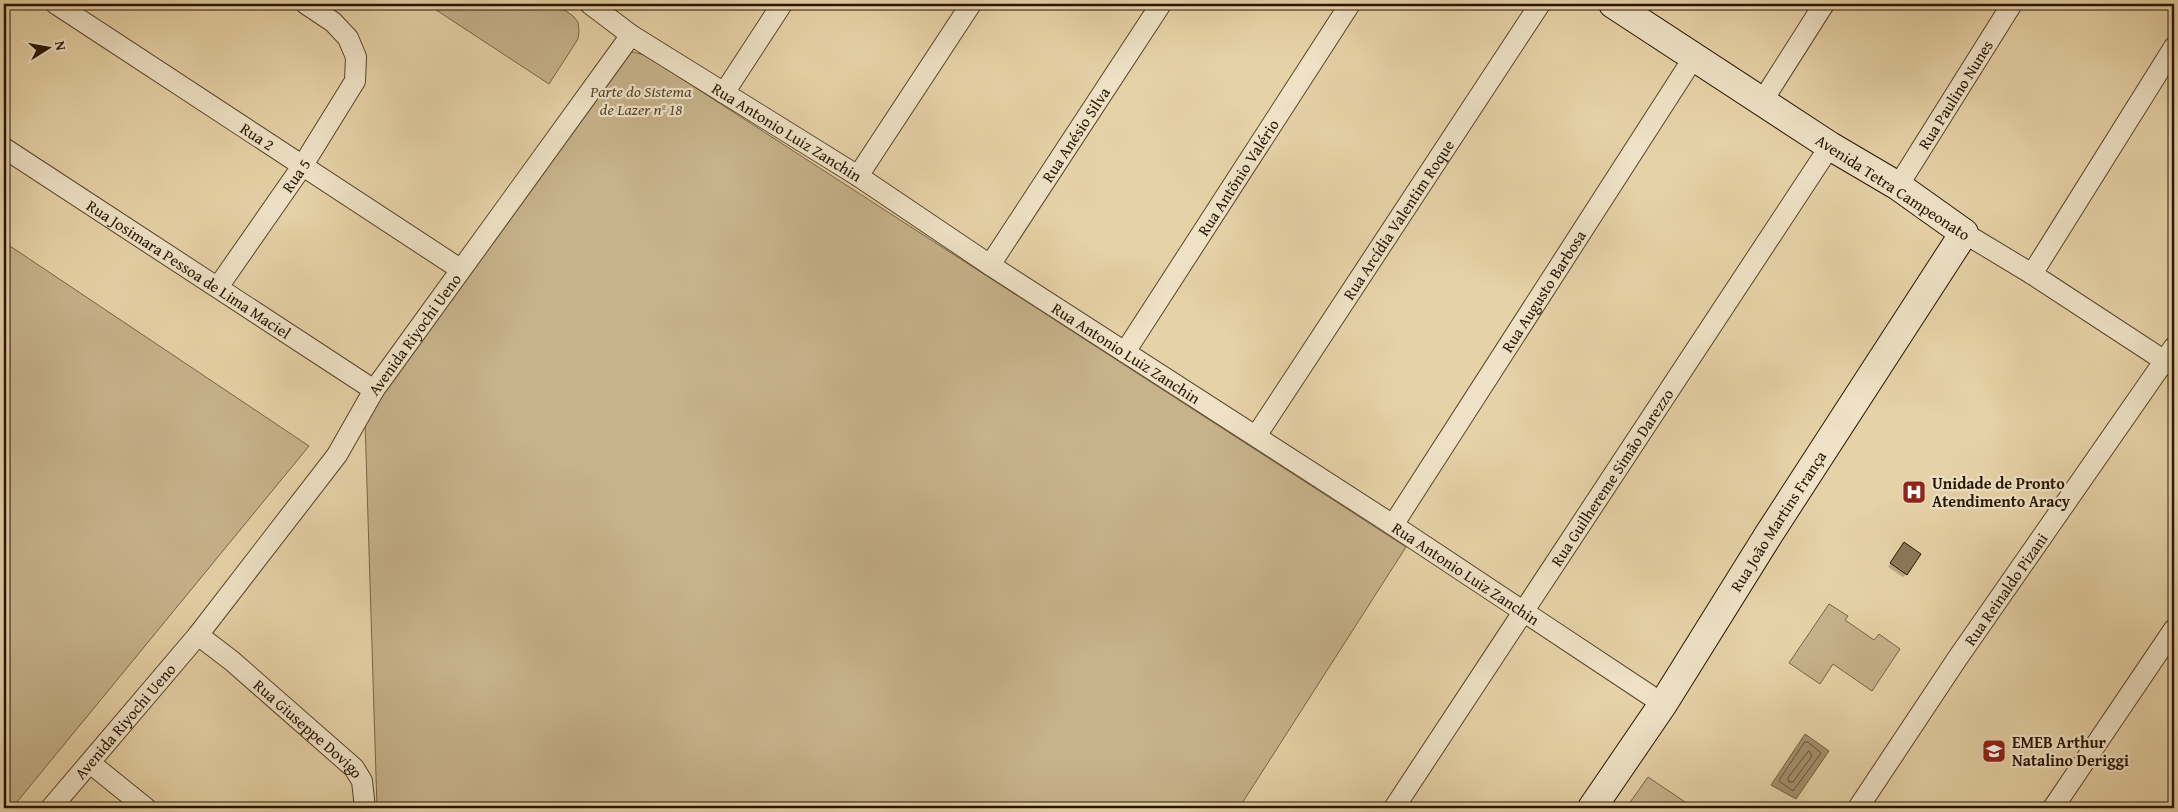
<svg xmlns="http://www.w3.org/2000/svg" width="2178" height="812" viewBox="0 0 2178 812" font-family="'Gentium Book Plus',serif">
  <style>
    .green { fill: #c6b28b; stroke: #776446 }
    .water { fill: #a5926f; stroke: #736043 }
    .shadow { fill: #0003 }
    .lines { fill: none; stroke-linecap: round; stroke-linejoin: round }
    .shore { stroke: #665438; stroke-width: 1 }
    .building { fill: #8b7757; stroke: #281501 }
    .minor-casing { stroke: #58442a; stroke-width: 22 }
    .secondary-casing { stroke: #281501; stroke-width: 30 }
    .minor { stroke: #efe2c6; stroke-width: 20 }
    .secondary { stroke: #efe2c6; stroke-width: 28 }
    .labels { text-anchor: middle; stroke-width: 4.5; stroke-linejoin: round; paint-order: stroke }
    .park-label { font-size: 16px; font-style: italic; fill: #57442a; stroke: #efe2c6 }
    .street-label { font-size: 16px; fill: #281501; stroke: #efe2c6 }
    .poi-label { font-size: 16px; font-weight: bold; fill: #281501; stroke: #efe2c6; text-anchor: start }
  </style>
  <rect width="100%" height="100%" fill="#e6d2a7"/>
  <filter id="stains"><feTurbulence type="fractalNoise" baseFrequency=".004" numOctaves="4"/><feColorMatrix values="0 0 0 0 .2 0 0 0 0 .09 0 0 0 0 .02 0 0 0 .5 -.17"/></filter>
  <radialGradient id="worn" r=".72"><stop offset=".6" stop-color="#630" stop-opacity="0"/><stop offset="1" stop-color="#630" stop-opacity=".3"/></radialGradient>
  <g class="green">
    <path d="M427,4H556L573,16L578,22L579,31L578,39L549,84Z"/>
    <path d="M633,52L645,55L1406,547L1239,808H377L365,421L617,54Z"/>
    <path d="M4,242L309,446L12,808H4Z"/>
    <path d="M1829,604L1848,616L1845,620L1874,640L1879,634L1900,649L1872,691L1833,664L1820,684L1789,663Z"/>
    <path d="M1648,777L1694,808H1626Z"/>
  </g>
  <path class="water" d="M1805,734L1829,751L1796,799L1771,785Z"/>
  <path class="shadow" d="M1901,547L1906,574L1903,577L1888,567Z"/>
  <g class="lines">
    <g class="shore">
      <path d="M1805,742H1808L1821,753L1793,791L1779,781Z"/>
      <path d="M1809,751L1812,756L1793,782H1789L1788,778Z"/>
    </g>
  </g>
  <path class="building" d="M1904,542L1921,554L1907,575L1890,563Z"/>
  <g class="lines">
    <g class="minor-casing">
      <g id="minor">
        <path id="s1" d="M56,4L460,269"/>
        <path id="s2" d="M590,4L631,35L858,176L990,265L1393,525L1663,704"/>
        <path d="M724,93L782,4"/>
        <path d="M1763,100L1824,4"/>
        <path id="s3" d="M4,148L374,390"/>
        <path d="M858,176L971,4"/>
        <path id="s4" d="M1898,186L2012,4"/>
        <path d="M1964,233L2032,274L2174,367"/>
        <path id="s5" d="M990,265L1161,4"/>
        <path d="M2032,274L2174,47"/>
        <path id="s6" d="M218,287L303,165L355,81L356,57L348,38L333,22L306,4"/>
        <path id="s7" d="M1125,352L1350,4"/>
        <path id="s8" d="M1256,436L1540,4"/>
        <path id="s9" d="M1393,525L1694,57"/>
        <path id="s10" d="M198,635L232,661L354,768L362,781L365,808"/>
        <path d="M90,763L146,808"/>
        <path id="s11" d="M51,808L198,635L337,455L374,390L631,35"/>
        <path id="s12" d="M1394,808L1830,146"/>
        <path id="s13" d="M1858,808L1957,659L2174,347"/>
        <path d="M2053,808L2174,629"/>
      </g>
    </g>
    <g class="secondary-casing">
      <g id="secondary">
        <path id="s14" d="M1592,808L1663,704L1769,534L1964,233L1898,186L1830,146L1613,4"/>
      </g>
    </g>
    <use href="#minor" class="minor"/>
    <use href="#secondary" class="secondary"/>
  </g>
  <defs>
    <g id="hospital-square" transform="scale(1.25)"><rect x="-9" y="-9" width="18" height="18" rx="4" fill="#8f2418" stroke="#efe2c6"/><path d="M-5-5h3v3.5h4V-5h3V5h-3V1.5h-4V5h-3Z" fill="#fff"/></g>
    <g id="school-square" transform="scale(1.25)"><rect x="-9" y="-9" width="18" height="18" rx="4" fill="#8f2418" stroke="#efe2c6"/><path d="M0-5L7-2L0 1L-7-2ZM-4 1L0 2.5L4 1V4Q0 6-4 4Z" fill="#fff"/></g>
  </defs>
  <g fill-rule="evenodd">
    <use href="#hospital-square" x="1914" y="492"/>
    <use href="#school-square" x="1994" y="751"/>
  </g>
  <g class="labels">
    <g class="park-label">
      <text x="641" y="97">Parte do Sistema<tspan x="641" dy="18">de Lazer nº 18</tspan></text>
    </g>
    <g class="street-label">
      <text dy="6" stroke="none"><textPath href="#s4" startOffset="108">Rua Paulino Nunes</textPath></text>
      <text dy="6" stroke="none"><textPath href="#s2" startOffset="235">Rua Antonio Luiz Zanchin</textPath></text>
      <text dy="6" stroke="none"><textPath href="#s5" startOffset="156">Rua Anésio Silva</textPath></text>
      <text dy="6" stroke="none"><textPath href="#s1" startOffset="241">Rua 2</textPath></text>
      <text dy="6" stroke="none"><textPath href="#s6" startOffset="136">Rua 5</textPath></text>
      <text dy="6" stroke="none"><textPath href="#s7" startOffset="208">Rua Antõnio Valério</textPath></text>
      <text transform="translate(1893 187) rotate(33)" y="6">Avenida Tetra Campeonato</text>
      <text dy="6" stroke="none"><textPath href="#s8" startOffset="259">Rua Arcídia Valentim Roque</textPath></text>
      <text dy="6" stroke="none"><textPath href="#s3" startOffset="221">Rua Josimara Pessoa de Lima Maciel</textPath></text>
      <text dy="6" stroke="none"><textPath href="#s9" startOffset="278">Rua Augusto Barbosa</textPath></text>
      <text dy="6" stroke="none"><textPath href="#s11" startOffset="598">Avenida Riyochi Ueno</textPath></text>
      <text dy="6" stroke="none"><textPath href="#s2" startOffset="640">Rua Antonio Luiz Zanchin</textPath></text>
      <text dy="6" stroke="none"><textPath href="#s12" startOffset="396">Rua Guilhereme Simão Darezzo</textPath></text>
      <text dy="6" stroke="none"><textPath href="#s14" startOffset="342">Rua João Martins França</textPath></text>
      <text dy="6" stroke="none"><textPath href="#s2" startOffset="1045">Rua Antonio Luiz Zanchin</textPath></text>
      <text dy="6" stroke="none"><textPath href="#s13" startOffset="264">Rua Reinaldo Pizani</textPath></text>
      <text dy="6" stroke="none"><textPath href="#s11" startOffset="114">Avenida Riyochi Ueno</textPath></text>
      <text dy="6" stroke="none"><textPath href="#s10" startOffset="145">Rua Giuseppe Dovigo</textPath></text>
    </g>
    <g class="poi-label">
      <text x="1932" y="489">Unidade de Pronto<tspan x="1932" dy="18">Atendimento Aracy</tspan></text>
      <text x="2012" y="748">EMEB Arthur<tspan x="2012" dy="18">Natalino Deriggi</tspan></text>
    </g>
  </g>
  <rect width="2178" height="812" fill="none" stroke="#e6d2a7" stroke-width="20"/>
  <rect x="5" y="5" width="2168" height="802" fill="none" stroke="#281501" stroke-width="2.5"/>
  <rect x="10" y="10" width="2158" height="792" fill="none" stroke="#281501"/>
  <g transform="translate(48 48) rotate(79)" stroke="#efe2c6" stroke-width="4" paint-order="stroke">
  <path d="M0-4L9 19L0 12L-9 19Z" fill="#281501"/>
  <text y="-8" font-size="14" font-weight="bold" text-anchor="middle" fill="#281501">N</text>
  </g>
  <rect width="100%" height="100%" filter="url(#stains)"/>
  <rect width="100%" height="100%" fill="url(#worn)"/>
</svg>
